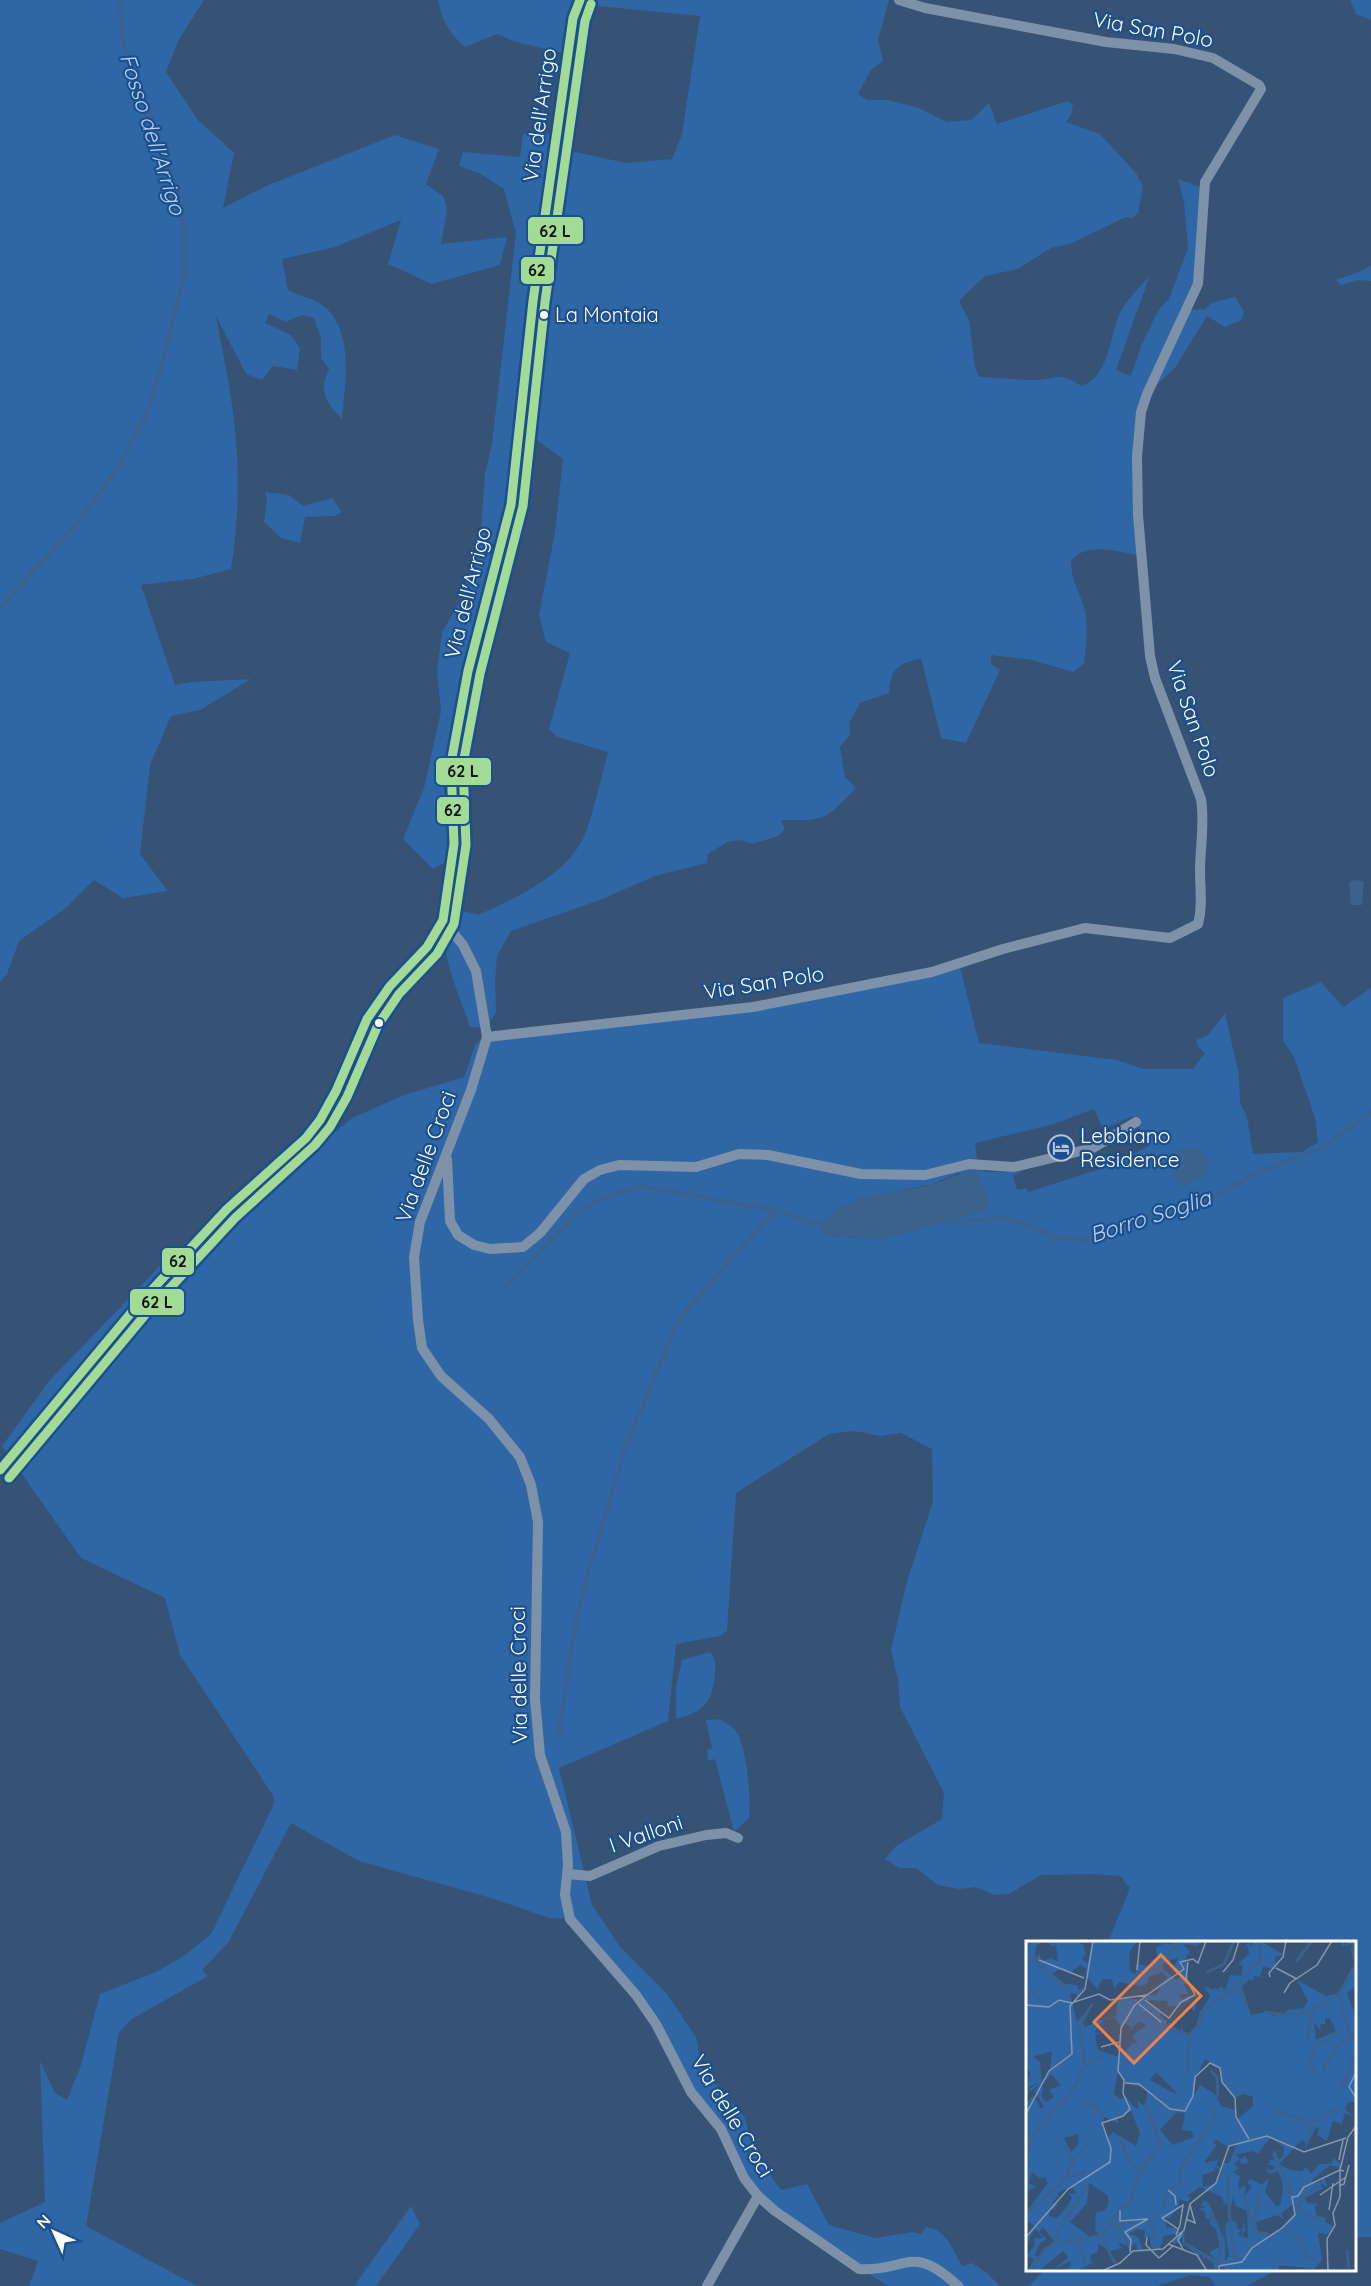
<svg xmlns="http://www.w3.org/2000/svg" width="1371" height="2286" viewBox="0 0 1371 2286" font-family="Quicksand,sans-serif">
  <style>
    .green { fill: #2f66a5; fill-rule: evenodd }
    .water { fill: #3b618d }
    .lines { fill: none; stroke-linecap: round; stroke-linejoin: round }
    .stream { stroke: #3b618d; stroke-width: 4 }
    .minor { stroke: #7d92a8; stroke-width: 10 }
    .bus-1-casing { stroke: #1b4f8f; stroke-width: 14 }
    .bus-2-casing { stroke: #1b4f8f; stroke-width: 14 }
    .bus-1 { stroke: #a1db96; stroke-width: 9 }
    .bus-2 { stroke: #a1db96; stroke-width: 9 }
    .bus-dot { fill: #fff; stroke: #1b4f8f; stroke-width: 2 }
    .labels { text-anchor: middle; stroke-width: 4.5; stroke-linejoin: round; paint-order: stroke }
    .bus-label { font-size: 20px; fill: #fff; stroke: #1b4f8f; text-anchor: start }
    .street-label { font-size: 21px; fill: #fff; stroke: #1b4f8f }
    .poi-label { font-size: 21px; fill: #fff; stroke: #1b4f8f; text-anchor: start }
    .water-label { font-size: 22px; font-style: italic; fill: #b5d3f5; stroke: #1b4f8f }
    .inset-river { fill: none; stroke: #3b618d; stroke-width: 3 }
    .inset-road { fill: none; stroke: #8697ac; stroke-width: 1.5 }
    .view { fill: #ee8249; fill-opacity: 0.15; stroke: #ee8249; stroke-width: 3 }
    .inset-edge { fill: none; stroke: #fff; stroke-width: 3 }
    .line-badge { stroke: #1b4f8f; stroke-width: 2 }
    .pale-badge-label { font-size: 16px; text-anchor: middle; font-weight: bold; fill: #111 }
  </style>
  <rect width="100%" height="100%" fill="#365274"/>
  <g class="green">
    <path d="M0,0H204L178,41L166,72L198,120L234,153L223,208L266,186L395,135L439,149L426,184L444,197L447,210L441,244L507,237L500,265L432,284L388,264L401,220L335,247L282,259L288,290C301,297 315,298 326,308C354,334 345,385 342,419C326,403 318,391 329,369L321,358V338L314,318L302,315L286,322L269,314L265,323L291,335L300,348L297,370L273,366L262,380L246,374L216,316C221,344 227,371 231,398C240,454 240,513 231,569L193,579L141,585L175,685L191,682L251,679L200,710L171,716L150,765L140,854L168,891L123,898L94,880L66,908L19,941L7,974L0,982Z"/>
    <path d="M438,0H889L878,40L883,61L871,70L858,94L867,100H888L919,108L947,122L971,120L989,103L997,124L1068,101L1073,105L1071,115L1066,122L1100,134L1136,173L1143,186L1138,213L1133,218L1126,217L1070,244L1051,248L1018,269L985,276L959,301L969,320L975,368L979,377C997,377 1014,380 1032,380C1057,380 1056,370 1082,386C1109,376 1109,339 1119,315C1126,300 1139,288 1150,275L1116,370L1131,376L1141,346L1159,309L1169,299L1188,248L1184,202L1178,179L1203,188L1201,268L1187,310L1205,309L1211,303L1235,297L1244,312L1241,320L1225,327L1207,316L1175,368L1147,394L1141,412L1143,556C1120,553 1088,540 1071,561C1072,583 1078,588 1084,607C1089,625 1086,645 1084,664L1073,672L1032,660L991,655V664L1000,670L966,743L941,738L921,658C898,665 891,667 889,693L860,703L849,723L850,735L840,747L845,777L856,788C826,820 825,821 781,820L785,829L778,836L752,844L741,840L727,842L708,854L707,863L655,876L600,900L511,931L497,956L495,981L496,1013L485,1028L470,1027C456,986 437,949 446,906L478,915C517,897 569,875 586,832C595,806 601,778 608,752L557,737L549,729L570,653L546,642L539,615L555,532L563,459L516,425L510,490L469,656L443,784L453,835L447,861L433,869L403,839L424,788L441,711L437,671L442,632L459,603L473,563L481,528L485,474L492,444L516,233L504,189L481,174L459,166L463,152L520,157L523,134H557L554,156L576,152L626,163L672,159L682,134L700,16L598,6L579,21L568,54L516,42L497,34L465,47C449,33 442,21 438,0Z"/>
    <path d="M1350,0H1371V20L1356,14Z"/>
    <path d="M1371,265V281L1359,280L1341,285L1336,280L1364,270Z"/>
    <path d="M265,492L289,495L303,506L332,498L342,512L334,516L305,517L300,543L281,538L264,522L267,500Z"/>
    <path d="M959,963L979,1043L1116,1060L1144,1069H1193L1205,1053L1198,1046L1196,1040L1208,1035L1225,1013L1239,1075L1240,1103L1247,1117L1253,1154L1302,1152L1318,1142L1315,1118L1294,1057L1283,1041V998L1321,982L1343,1007L1371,988V2237H1355L1354,1942H1108L1130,1888L1120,1876L1094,1874L1041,1875L1009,1894L995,1895L976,1887L959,1889L938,1885L916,1868H899L885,1859L896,1846L942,1819L944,1793L900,1707L898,1680L891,1650L907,1581L933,1502L932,1449L901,1433L881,1436L854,1431L829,1434L736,1493L727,1631L720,1636L676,1644L668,1721L559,1768L592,1905L621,1948L667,1994L696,2037L702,2069L744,2116L757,2157L781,2190L807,2184L829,2225L875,2238L913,2232L921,2234L926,2227C946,2229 953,2250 962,2266L972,2263L987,2273L1000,2286H888L845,2259L759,2195L701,2105L657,2023L571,1919L549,1918L491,1898L359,1861L291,1823L228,1943L202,1970L208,1976L132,2019L119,2032L86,2226L197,2286H29L38,2261L0,2249V2223L45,2202L40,2061L55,2093L67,2100L81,2065L100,1994L158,1971L184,1956L211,1934L273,1806L274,1797L180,1655L165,1598L81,1558L2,1446L49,1381L160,1266L267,1187L352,1118L404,1095L464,1077L476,1043L487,1037L753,1007ZM1094,1109L1103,1129L1133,1116L1149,1146L1106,1167L1028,1192L1026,1188L1017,1190L1013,1175L1022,1172H987L978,1169L975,1143L1051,1125ZM959,1173L989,1207L883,1239L824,1236L868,1197L932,1184Z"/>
    <path d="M710,1652C716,1659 716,1667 715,1675C712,1703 703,1712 676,1719V1687L682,1660Z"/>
    <path d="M718,1719C726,1722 732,1725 737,1733C747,1748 751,1799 749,1818L734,1832L715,1759L708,1761L707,1750L712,1748L706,1720Z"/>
    <path d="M411,2206L420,2224L376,2286H354Z"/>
    <path d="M1045,2270H1276L1247,2286H1216L1209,2277L1191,2275L1157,2286H1028Z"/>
  </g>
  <g class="water">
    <path d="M1352,880L1364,881L1362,905H1351L1349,883Z"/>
    <path d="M1182,1148H1199L1209,1159L1206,1175L1183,1187L1173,1177L1177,1165L1178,1151Z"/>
    <path d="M972,1170L978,1173L989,1203V1207L983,1211L883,1239L824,1236L820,1231C835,1190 897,1195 932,1184C946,1180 958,1174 972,1170Z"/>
  </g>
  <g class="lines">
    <g class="stream">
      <path d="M0,608L80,520L120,464L145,417L160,371L184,274V227L178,197L135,69L123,44L120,0"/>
      <path d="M945,1221L1009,1218L1057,1238L1085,1240L1147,1217L1204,1202L1256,1173L1322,1148L1371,1112"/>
      <path d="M506,1287L578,1212L600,1199L641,1186L774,1210L827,1227"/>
      <path d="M559,1735L573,1638L585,1583L625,1449L675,1327L690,1306L774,1211"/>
    </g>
    <g class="minor">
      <path d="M443,920L463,945L476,971L487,1037L471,1090L420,1222L414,1257L418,1320L422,1348L441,1376L489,1419L520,1457L531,1485L538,1522L535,1699L540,1755L566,1832L568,1865L565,1895L570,1919L636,1995L656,2024L691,2092L721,2129L744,2178L758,2196L775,2211L859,2269C908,2272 911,2242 958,2286"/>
      <path d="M487,1037L753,1007L932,972L1003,949L1085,928L1170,938L1198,924C1203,907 1200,889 1200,871C1200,847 1205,823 1201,799L1155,678L1150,656L1138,515L1137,457L1141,412L1147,394L1198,284L1205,182L1261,89L1259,85L1213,58L1174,49L1106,42L925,8L899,0"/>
      <path d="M447,1159L450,1221L458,1235L474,1245L490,1249L523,1247L540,1233L584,1179L600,1170L619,1165L696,1167L739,1154L768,1155L861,1174L925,1175L969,1164L1014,1167L1093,1148L1136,1122"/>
      <path d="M0,1470L136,1307L227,1209L306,1138L320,1120L336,1091L367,1019L390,986L427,947L443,920L454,844L451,763L468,671L511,505L533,301L573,18L580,0"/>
      <path d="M568,1874L590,1876L659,1846L706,1835L726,1833L738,1838"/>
      <path d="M707,2286L758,2196"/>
    </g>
    <g class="bus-1-casing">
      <path id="bus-1" d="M0,1470L136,1307L227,1209L306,1138L320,1120L336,1091L367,1019L390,986L427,947L443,920L454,844L451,763L468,671L511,505L533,301L573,18L580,0"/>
    </g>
    <g class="bus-2-casing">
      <path id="bus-2" d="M9,1478L145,1315L235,1218L315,1145L330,1127L347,1097L378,1025L399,994L437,954L454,924L466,845L463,764L480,674L523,506L545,302L585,21L591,4"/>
    </g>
    <use href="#bus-1" class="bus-1"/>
    <use href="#bus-2" class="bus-2"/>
  </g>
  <defs>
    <g id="hotel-ring" transform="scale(1.35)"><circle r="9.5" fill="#1b4f8f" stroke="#b9c2ce" stroke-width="1.5"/><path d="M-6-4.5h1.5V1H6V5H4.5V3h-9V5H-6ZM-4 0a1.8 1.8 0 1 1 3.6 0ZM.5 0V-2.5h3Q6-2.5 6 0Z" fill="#b9c2ce"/></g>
  </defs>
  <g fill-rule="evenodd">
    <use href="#hotel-ring" x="1061" y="1148"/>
  </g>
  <g class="bus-dot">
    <circle cx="544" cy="315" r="5"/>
    <circle cx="379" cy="1023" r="5"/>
  </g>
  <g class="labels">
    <g class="bus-label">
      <text x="555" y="322">La Montaia</text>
    </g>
    <g class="street-label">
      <text transform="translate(1153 30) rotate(10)" y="7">Via San Polo</text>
      <text transform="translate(540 115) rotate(-82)" y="7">Via dell'Arrigo</text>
      <text transform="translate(468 593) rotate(-76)" y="7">Via dell'Arrigo</text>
      <text transform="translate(1193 719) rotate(71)" y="7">Via San Polo</text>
      <text transform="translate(764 983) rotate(-9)" y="7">Via San Polo</text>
      <text transform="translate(426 1157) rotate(-70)" y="7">Via delle Croci</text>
      <text transform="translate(519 1675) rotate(-91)" y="7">Via delle Croci</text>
      <text transform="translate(646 1834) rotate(-19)" y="7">I Valloni</text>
      <text transform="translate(732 2116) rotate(59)" y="7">Via delle Croci</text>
    </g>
    <g class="poi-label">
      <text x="1080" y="1143">Lebbiano<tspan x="1080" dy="24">Residence</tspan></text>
    </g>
    <g class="water-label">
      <text transform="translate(153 134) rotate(72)" y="8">Fosso dell'Arrigo</text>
      <text transform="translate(1150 1216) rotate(-18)" y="8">Borro Soglia</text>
    </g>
  </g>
  <g transform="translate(1026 1941)">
    <rect width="330" height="330" fill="#365274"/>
    <path d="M0,0H18L10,5L9,18L13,13L16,20L25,17L32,21L30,3L27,6L20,0H51L57,4L60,12L56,19L62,22L66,0H111L103,11L104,30L110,33V23L123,25L131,17L130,7L138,2L146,4L144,0H174L172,5L157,3L164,11L160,16L163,43H157L163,53L152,54L156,58L164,54L162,60L147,66L141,64L142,60L119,59L135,71L134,75L141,80L139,86L143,81L154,90L157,82L156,92L162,94L169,88L174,71L168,70L166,69V62L170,64L169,70H175L184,55L178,45L193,51L194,45L199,48L202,42L198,40L202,41L204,34L215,35L217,26L213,22L223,13L222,5L218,8L222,1L225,6L228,0H235L258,14L249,16L250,28L237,26L234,36L228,35L227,40L224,38L216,45L225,74L241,71L249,76L248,71L259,73L261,69L278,67L282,60L271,39L300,55L313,52L328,24L325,9L326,3L316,5V0L320,4V0H327L330,46L321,52L330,76V161H322L319,168L328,176L319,172L316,183L307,180L301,200L291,194L293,187L290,186L278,211L280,202L276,199L253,223L264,229L276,230L280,226L285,233L293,223H305L308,217L315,223L314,227L304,224L287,238L286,242L295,241L298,236L302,247L295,242L296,248L279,257L281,262L293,263L289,265L290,274L300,277L299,281L307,285L302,293L292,292L296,319L288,328L253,324L252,330H201L195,324L189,329L187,322L179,316L178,319L176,313L173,315L156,302V297L148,304L146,300L158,291L159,303L189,318L183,311L194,306L190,288L183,282L185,278H180L179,271L173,268L180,266L175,264L178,259L184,263V275L199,298V320L203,314L199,289L200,281H203L202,261L192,267L198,262L196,256L174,246L161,255L165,257L162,261L153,258L152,268L143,277L132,278L140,279V287H150L154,292L138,295L133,309L125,306L124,296H118L119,289L111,288L103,293L112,296L118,311L112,310L110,302L105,305L109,296L103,308L100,301L101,305L92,301L96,307L85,310L72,303V311L64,314L66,322L51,330H36L45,325L44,320L26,330L42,316L37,310L14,329L2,330L8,318L0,315L9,304L8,297H17L9,288L0,305V296L10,286L3,281L0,283V271L22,242L19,236L13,237L6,231L3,242L10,246L0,251V162L7,155V162L10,158L15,168L18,166L9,150L14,143L3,151L0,160V150L15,140L0,148L4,131L0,126ZM152,17L147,29L155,36L150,39L136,27L138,21ZM54,24L61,28L56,37L62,29L61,36L71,48L77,38H86L88,48L93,41L114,45L122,42V36L134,32L132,37L135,30L142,37L122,51L137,42L130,54H121L117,59L92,57L90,75L72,80L66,78L69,82L59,86L56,80L70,59L51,81L44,52L51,53L49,59L59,45L53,49L51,44L35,42L25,33L35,28L44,32ZM79,77H90L95,87L94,107L90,109L95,111L93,116L72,109L69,94L82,91L68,92ZM299,77H304L310,90L290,99L288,81L295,90L294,83H299ZM113,80L120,84L106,95L112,103L107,102L98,112L94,101L96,88L99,83L105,85L103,90ZM26,110L24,129L16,143L14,121L7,116ZM179,118L194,127L196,141L204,153L209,157L217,153L227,156V165L209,180V169L195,165L189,153L174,144L168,154L170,136ZM92,130L99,142L121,148L120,166L111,160L113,167H109L100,156L94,158L88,153ZM130,131L150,151L149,153L124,139ZM25,133L35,144L23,149L28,156L21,161L16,158L17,146L14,147ZM105,170L114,192L110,205L87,191L82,197L76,187L78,176L92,182V176ZM151,171L159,172L156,189L165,190L168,196L147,204L134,189ZM53,193L52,204L45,211L38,197ZM244,197L258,206L257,216L252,219L249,210L246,213L249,220L243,218L244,222L239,223L249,225L247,229L239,228L244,233L252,230L256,240L257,251L254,264L250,265L239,251L243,237L236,244L224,238L221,242L226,246L219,254L220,244L212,248L214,235L207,231L213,227L208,223L213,218L216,223L223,222L219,215L215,218L209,214L226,210L232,213ZM191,199L202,206L211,203L203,222H198L196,228L190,224L193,219L178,222L191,204L187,201ZM185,225L196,230L191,242L177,246L176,234L190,229ZM63,242L81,254L83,261L78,270L70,271L69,289L73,294L64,296L44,281L61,262ZM46,245L50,252L43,253L46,257L40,267L31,277L23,275L25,265L27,270L31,264V261L26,263L33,254L31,252ZM207,256L210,265L221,270L222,297L216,296L219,288L218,280L215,296L212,292L216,288H211V282L203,278ZM267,263L269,272L255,287L242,295L243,292L232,291L230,281L252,274L258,279L255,273ZM17,286L28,300L14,316L9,315L13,303L21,298L13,291Z" fill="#2f66a5" fill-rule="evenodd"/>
    <path class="inset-river" d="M327,0L329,24L313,53L321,87L330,102M0,16L6,17L40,46M270,21L286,0M180,32L198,23L208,0M103,44L113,33L132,28L153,0M0,45L17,61M213,47L221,66M188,49L206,50M295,63L312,54M238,71L262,74L285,71M122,72L134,84L163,94M100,82L121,73M282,97L285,71L294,64M292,105L313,91M60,123L79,113M296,129L313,103L326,95M185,130L191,136L192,153L189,159M287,132L285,118L291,105M161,134L164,93L175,82L176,73L185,62L206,52L228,23L234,21V0M317,147L330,108M58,164L70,166L77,175M248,170L280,180L290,179M292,179L314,166M184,185L190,167M94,195L101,216L113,231M280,202L288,180M39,204L46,222M248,210L265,254M0,220L4,196L46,151L59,123L53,86L66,63M40,236L59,231M217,252L229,291L242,293M202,260L208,315L213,319M202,260V233M182,263L196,297L192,322M274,270L296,280M0,272L38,240L49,217L61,203M269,272L278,254L293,245M124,279L135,269L142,249L153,242L156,225L183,186M124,279L130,299M227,282L233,262L230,251M86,285L107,280M89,285L101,301M259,287L273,299L282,316L290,319M75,296L89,322M51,301L60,322M28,303L32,289L61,246M160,303L191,321M321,309L323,330M4,330L19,308L29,303L77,294L92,271L104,261L114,232L135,202L119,162"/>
    <path class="inset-road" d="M13,19L58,37M250,27L271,38M111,29L114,0M197,31L207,19L213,0M244,36L243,32L257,16L260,0M258,52L264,42L291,24L306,0M119,59L143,77L155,61L169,54L160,37L162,21M113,63L135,81M0,64L23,66L33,59L45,62L73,53L84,59L121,54L158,28L154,21L167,18L172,22L180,0M75,106L93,101M330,131L323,146L330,157M99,142L113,143L144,168L159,170L167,155L169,136L184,122L194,127L196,141L209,157L210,176L223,198M0,173L23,130L46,113L44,65L59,48L67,0M313,219L317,199M313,245L318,243L323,224M142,249L149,255L150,264M294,254L320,236M94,269V280L121,278M303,269L307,242M160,278L169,282L164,264M150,294L154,284L157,264L136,277L152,288M0,296L42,248L84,221L85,207L76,182L97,175L104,168L97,152L98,139L92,130L95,87L108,65L121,54M121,296L120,304L133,317L147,305M142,303L171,314L181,330M157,308L152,299L157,290M104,311L105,299L99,291L122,278M76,330L94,322L107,310L137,308L158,289L164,263L190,242L203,205L241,195L278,211L320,197M193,330V325L216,321L226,307L256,287L269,274L266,256L272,255L278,246L314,229L322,196L330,185M302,330L301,298L309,284L307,272L314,256V229L318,230"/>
    <path class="view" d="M135,14L175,55L108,122L68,81Z"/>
    <rect width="330" height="330" class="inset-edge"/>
  </g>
  <g class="line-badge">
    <rect x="527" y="216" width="57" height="29" rx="6" fill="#a1db96"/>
    <rect x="520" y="256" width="35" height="29" rx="6" fill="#a1db96"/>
    <rect x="435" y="757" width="57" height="29" rx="6" fill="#a1db96"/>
    <rect x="436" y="796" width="34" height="29" rx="6" fill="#a1db96"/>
    <rect x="161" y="1247" width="34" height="29" rx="6" fill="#a1db96"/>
    <rect x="129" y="1288" width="56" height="28" rx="6" fill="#a1db96"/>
  </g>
  <g class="pale-badge-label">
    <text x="555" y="237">62 L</text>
    <text x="537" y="276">62</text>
    <text x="463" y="777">62 L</text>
    <text x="453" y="816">62</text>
    <text x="178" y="1267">62</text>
    <text x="157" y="1308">62 L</text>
  </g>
  <g transform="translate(54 2232) rotate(315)" stroke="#1b4f8f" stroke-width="4.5" paint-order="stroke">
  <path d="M0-4.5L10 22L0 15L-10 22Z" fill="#ffffff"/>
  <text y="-9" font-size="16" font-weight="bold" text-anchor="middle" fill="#ffffff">N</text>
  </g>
</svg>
